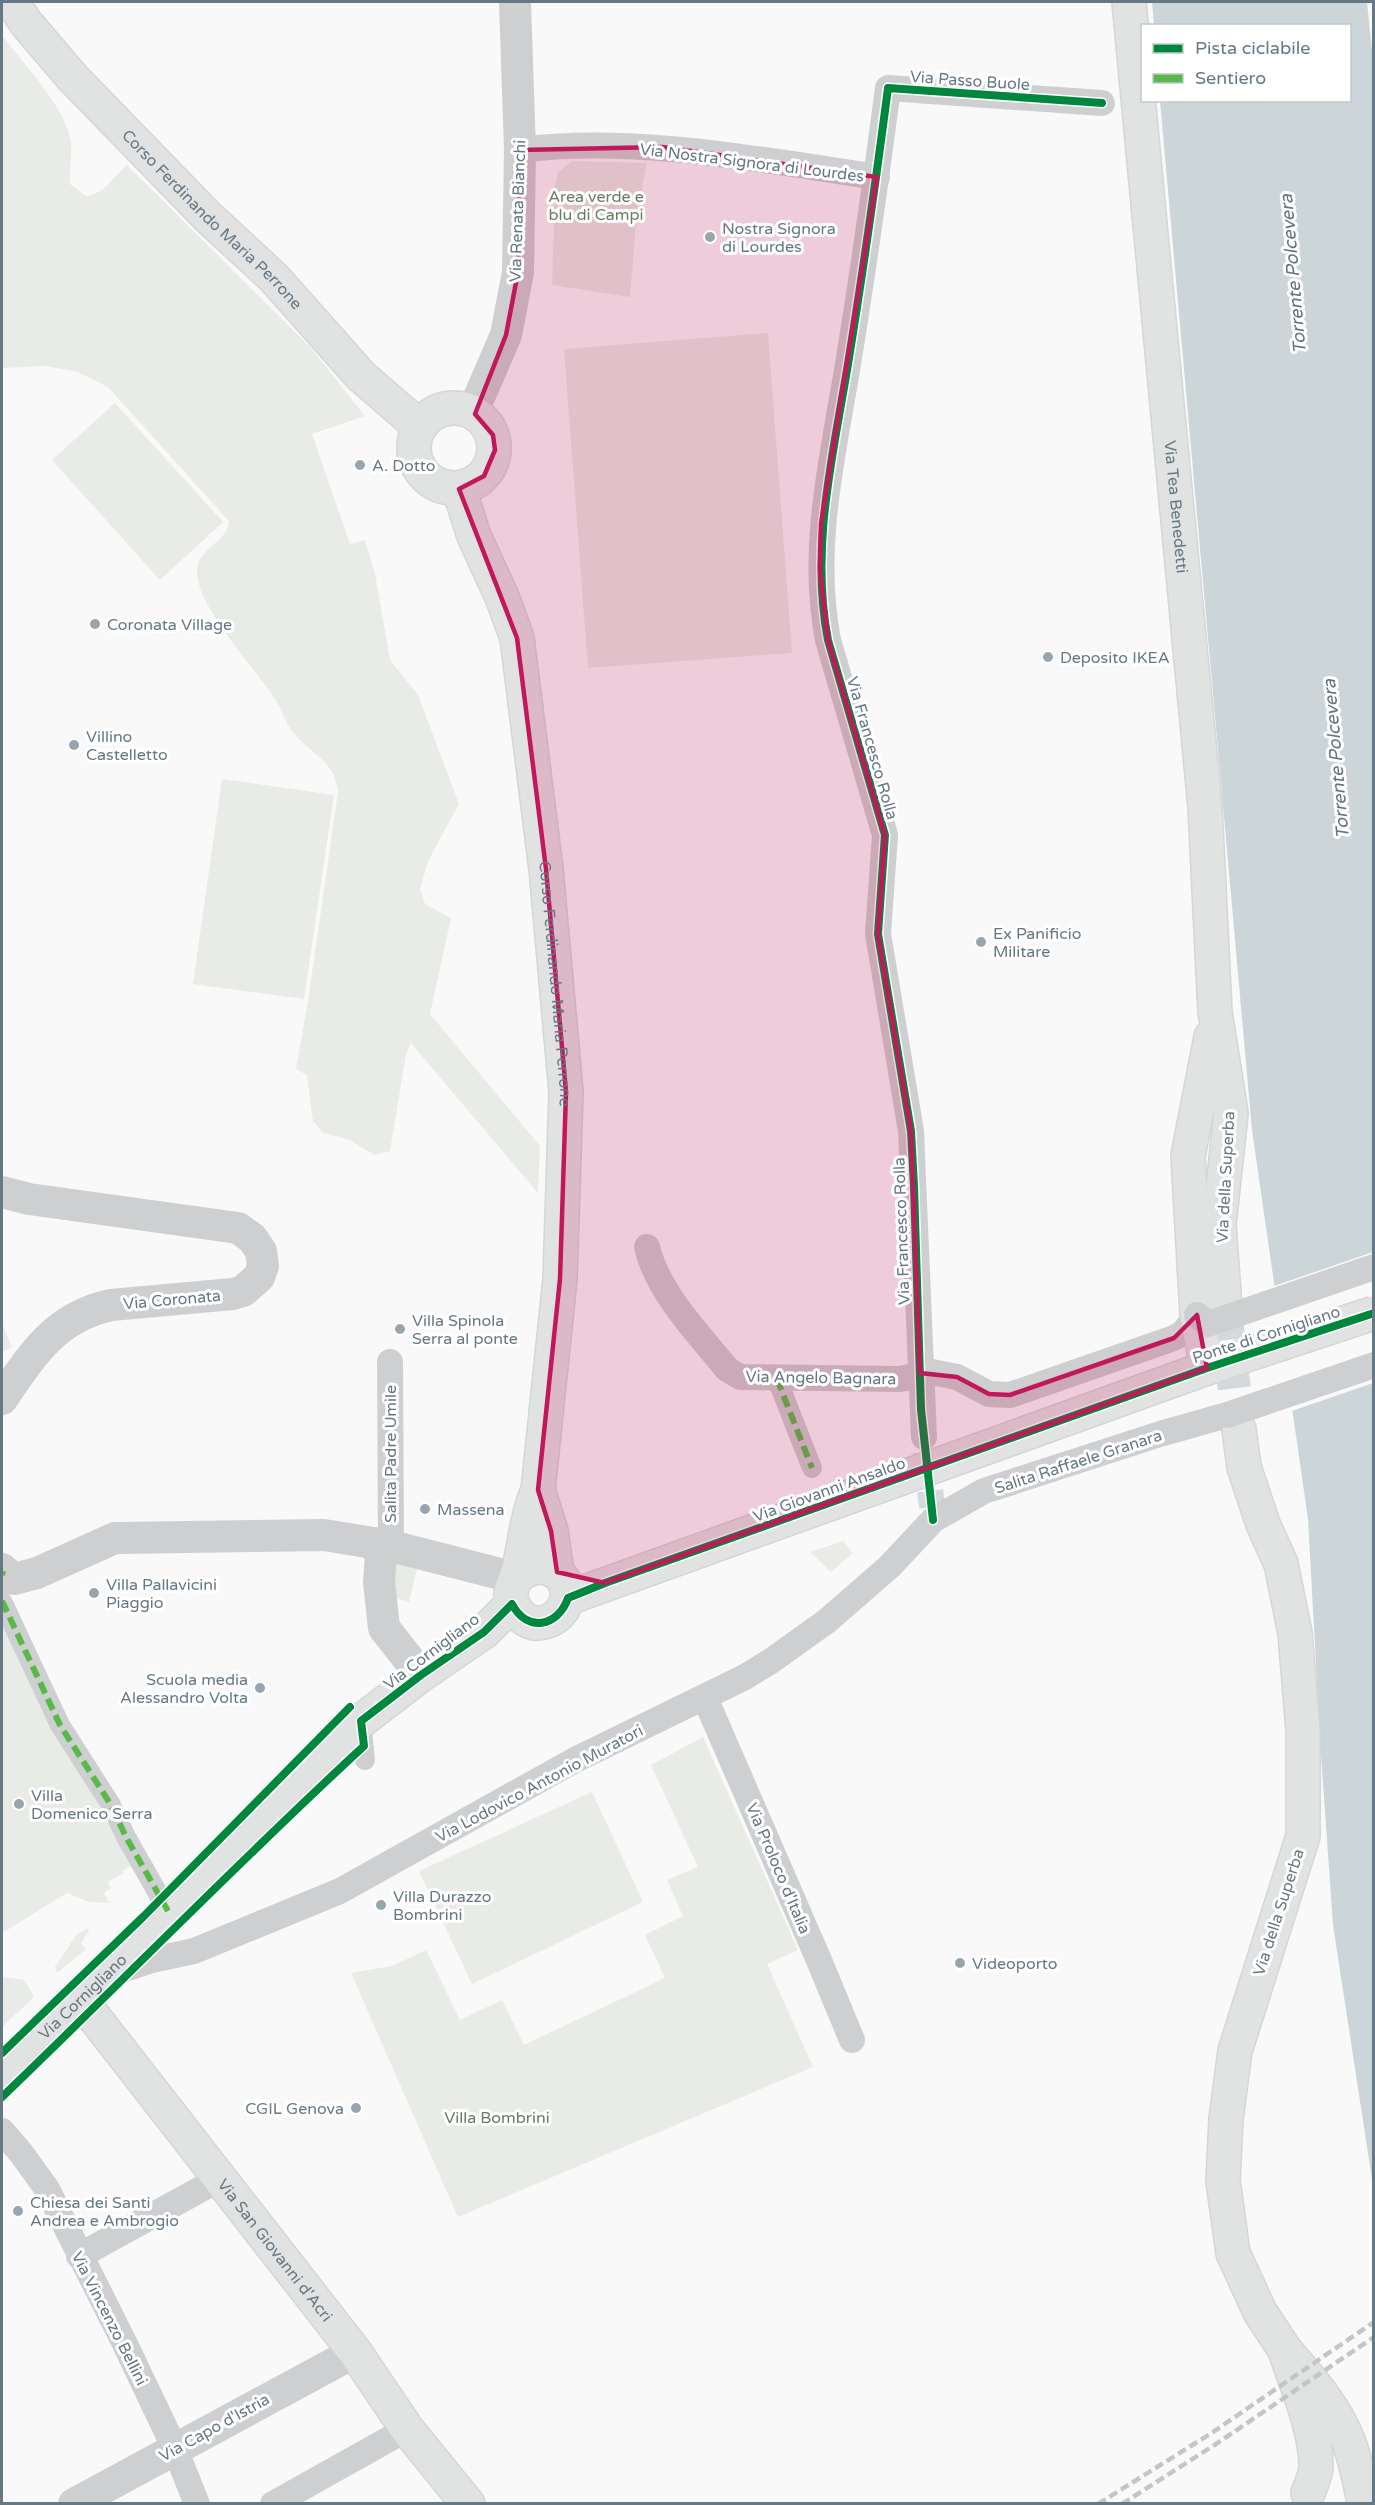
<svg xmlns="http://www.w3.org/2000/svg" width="1375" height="2505" viewBox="0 0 1375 2505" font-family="'Varela Round',sans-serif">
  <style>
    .green { fill: #e8ebe6 }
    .water { fill: #ccd6d8 }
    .pier { fill: #f9f9f9 }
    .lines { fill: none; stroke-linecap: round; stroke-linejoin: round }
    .minor-tunnel { stroke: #d4d9dc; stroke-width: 26; stroke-dasharray: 26 13; stroke-linecap: butt }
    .primary-tunnel { stroke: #d4d9dc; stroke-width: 33; stroke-dasharray: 33 16; stroke-linecap: butt }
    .secondary-casing { stroke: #d5d6d7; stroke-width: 36 }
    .primary-casing { stroke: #d5d6d7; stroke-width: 36 }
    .pedestrian { stroke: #cecfd0; stroke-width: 20 }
    .minor { stroke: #cecfd0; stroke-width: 26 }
    .tertiary { stroke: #cecfd0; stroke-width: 32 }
    .secondary { stroke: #e1e2e2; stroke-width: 33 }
    .primary { stroke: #e1e2e2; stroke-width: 33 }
    .rail { stroke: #c3c5c6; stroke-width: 4.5; stroke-dasharray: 9 4.5; stroke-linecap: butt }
    .primary-bridge-casing { stroke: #d5d6d7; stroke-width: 36; stroke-linecap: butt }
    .minor-bridge { stroke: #cecfd0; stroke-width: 26 }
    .primary-bridge { stroke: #e1e2e2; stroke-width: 33 }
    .quiet { stroke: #58b947; stroke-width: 6; stroke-dasharray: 12 6; stroke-linecap: butt }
    .cycleway-casing { stroke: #fff; stroke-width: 11 }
    .cycleway { stroke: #00873e; stroke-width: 8 }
    .marked { fill: #c2185b; fill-opacity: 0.2; stroke: #c2185b; stroke-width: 4.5; stroke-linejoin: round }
    .poi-dot { fill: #99a5ac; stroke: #fff; stroke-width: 2 }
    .labels { text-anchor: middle; stroke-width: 6; stroke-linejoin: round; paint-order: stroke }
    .street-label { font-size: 16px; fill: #657883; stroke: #fff }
    .park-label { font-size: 16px; fill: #6a7a64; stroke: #fff }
    .poi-label { font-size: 16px; fill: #657883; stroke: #fff; text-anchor: start }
    .water-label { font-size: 18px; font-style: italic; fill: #60777c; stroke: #fff }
  </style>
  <rect width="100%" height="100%" fill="#f9f9f9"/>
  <g class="green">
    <path d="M2,35C22,62 63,105 70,137C73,151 69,169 70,184L86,196C105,194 113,177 127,165L310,347L365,416L312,434L350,544L365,540L375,574L390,660L418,695L459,804L428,861L420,889L425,904L451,918L430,1014L540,1146L538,1193L411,1043L406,1054L390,1151L374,1155L350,1140L322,1132L313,1121L307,1075L296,1069L308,1001L338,792C334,758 311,756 292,731C285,722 282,709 275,699C255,668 195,605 197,570C198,548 229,541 229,521L107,386L75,371L45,366L2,368Z"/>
    <path d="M572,161L647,163L637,212L630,297L552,285L555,186L558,172Z"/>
    <path d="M768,333L792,653L588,668L564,349Z"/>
    <path d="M115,403L223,522L160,580L52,460Z"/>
    <path d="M222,779L334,795L304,999L193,984Z"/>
    <path d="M2,1323L12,1347L2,1352Z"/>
    <path d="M843,1541L853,1553L831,1572L810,1552Z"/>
    <path d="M388,1552L419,1560L409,1602L387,1596Z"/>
    <path d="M2,1623L131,1866L123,1870L124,1873L108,1882L111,1888L104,1893L109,1903L89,1902L67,1893L2,1933Z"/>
    <path d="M703,1737L798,1950L767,1964L813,2067L458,2217L351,1973L392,1966L426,1950L460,2020L502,2000L524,2045L665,1978L645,1935L683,1916L667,1880L698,1867L651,1765Z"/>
    <path d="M592,1792L643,1902L472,1984L419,1871Z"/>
    <path d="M88,1928L89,1930L81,1944L86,1949L57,1973L55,1967L77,1934Z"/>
    <path d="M2,1977L24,1980L33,1995V1998L2,2027Z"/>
  </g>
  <path class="water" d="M1152,2H1367L1374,70L1373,2186L1333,1925L1321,1755L1308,1519L1252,1130L1160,101L1350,100V26L1154,25Z"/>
  <path class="pier" d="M1373,1252V1383L1289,1412L1271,1287Z"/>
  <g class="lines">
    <path class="minor-tunnel" d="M926,1452L932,1507"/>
    <path class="primary-tunnel" d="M1225,1307L1239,1429"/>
    <g class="secondary-casing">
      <g id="secondary">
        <path id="s1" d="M12,2L26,23L72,77L207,216L274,278L361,376L420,427"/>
        <circle cx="454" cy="448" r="40"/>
        <path id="s2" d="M459,489L474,536L502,597L517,638L546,869L566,1092L560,1279L538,1490C526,1517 525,1547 517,1575C514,1583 510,1589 511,1597C512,1609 522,1620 534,1623C543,1624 553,1620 559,1614C584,1587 548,1548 516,1578"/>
        <path d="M538,1490L551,1531L557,1572"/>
        <path d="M568,1598L1207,1368"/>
        <path id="s3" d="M80,1999L355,2352L407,2429L468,2504"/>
        <path id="s4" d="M2,2073L104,1976L331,1748L361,1721L421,1675L484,1632L512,1604"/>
      </g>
    </g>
    <g class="primary-casing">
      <g id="primary">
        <path id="s5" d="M1129,2L1205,807L1215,1012L1231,1113L1219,1225L1225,1307"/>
        <path d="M1207,1368L1197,1315L1188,1156L1211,1037"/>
        <path d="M1239,1429L1244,1467L1263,1524L1281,1564L1295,1633L1303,1731V1836L1235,2051L1226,2119L1223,2181L1233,2253L1260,2312L1285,2350"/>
        <path d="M1308,2493C1311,2485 1316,2475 1316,2466C1316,2429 1296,2385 1285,2350C1310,2379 1335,2406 1349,2443C1356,2461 1360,2483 1364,2502"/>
      </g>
    </g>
    <g class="pedestrian">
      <path d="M777,1379L812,1468"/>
      <path d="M2,1601L60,1725L111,1805L126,1837L168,1911"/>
      <path d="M361,1721L365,1760"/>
    </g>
    <g class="minor">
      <path d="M520,150C632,135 764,160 877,177"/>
      <path d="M647,1247C658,1293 698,1333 727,1369L740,1377L900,1379L932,1372L957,1377L989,1394L1010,1395L1174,1338L1183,1333L1197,1315"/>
      <path d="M390,1362L391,1546"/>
      <path d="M924,1437L911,1131L878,934L885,835L828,640C810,547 833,456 848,364C863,272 876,180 888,88L1102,103"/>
      <path d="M705,1698L818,1958L852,2040"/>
      <path d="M104,1976L152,1960L194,1951L340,1891L575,1760L745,1677L771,1661L827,1621L890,1566L933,1520L984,1491L1160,1434L1227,1415"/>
      <path d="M2,2131L21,2153L47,2189L124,2342L175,2449L197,2504"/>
      <path d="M79,2256L221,2178"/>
      <path d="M273,2504L407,2429"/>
    </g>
    <g class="tertiary">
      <path d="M475,414L477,402L506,335L518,272L520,150L515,2"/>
      <path d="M2,1192L29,1199L238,1228L252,1238L261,1251L263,1266L259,1277L243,1291L233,1294L111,1305C55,1317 32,1355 2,1399"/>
      <path d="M373,1543L381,1555L379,1582L384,1628L421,1675"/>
      <path d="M2,1569L14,1579L37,1573L115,1538L324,1535L391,1546L516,1578"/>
      <path d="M74,2504L355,2352"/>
    </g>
    <use href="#secondary" class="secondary"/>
    <use href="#primary" class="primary"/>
    <g class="rail">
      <path d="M1098,2504L1210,2434L1374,2322"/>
      <path d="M1122,2504L1216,2444L1374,2337"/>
    </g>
    <g class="primary-bridge-casing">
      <path id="primary-bridge" d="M1207,1368L1374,1313"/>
    </g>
    <g class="minor-bridge">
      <path d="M1197,1315L1208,1324L1374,1267"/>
      <path d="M1227,1415L1374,1365"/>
    </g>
    <use href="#primary-bridge" class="primary-bridge"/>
    <g class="quiet">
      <path d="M777,1379L812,1468"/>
      <path d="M2,1575L3,1571"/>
      <path d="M2,1601L60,1725L111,1805L126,1837L168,1911"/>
    </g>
    <g class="cycleway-casing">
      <g id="cycleway">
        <path d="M933,1520L921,1409L914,1186L911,1131L878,934L885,835L828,640C810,547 833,456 848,364C863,272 876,180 888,88L1102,103"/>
        <path d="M2,2053L144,1916L350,1707"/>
        <path d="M2,2097C123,1981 240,1860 364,1746L361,1721L421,1675L484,1632L512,1604C527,1633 558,1627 568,1598L605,1583L1207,1368L1374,1313"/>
      </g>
    </g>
    <use href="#cycleway" class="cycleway"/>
  </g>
  <path class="marked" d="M662,147L877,177L821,524L820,570L828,640L885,835L878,934L911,1131L920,1373L957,1377L989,1394L1010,1395L1174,1338L1197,1315L1207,1368L605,1583L557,1572L551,1531L538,1490L560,1279L566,1092L546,869L517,638L459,489L484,476L495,450L493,435L475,414L506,335L518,272L520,150Z"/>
  <g class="poi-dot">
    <circle cx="710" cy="237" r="6"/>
    <circle cx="360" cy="465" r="6"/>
    <circle cx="95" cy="624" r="6"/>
    <circle cx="1048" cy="657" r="6"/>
    <circle cx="74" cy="745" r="6"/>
    <circle cx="981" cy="942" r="6"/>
    <circle cx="400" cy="1329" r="6"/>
    <circle cx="425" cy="1509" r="6"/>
    <circle cx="94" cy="1593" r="6"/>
    <circle cx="260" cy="1688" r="6"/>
    <circle cx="19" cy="1804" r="6"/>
    <circle cx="381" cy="1905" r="6"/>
    <circle cx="960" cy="1963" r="6"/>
    <circle cx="356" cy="2108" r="6"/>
    <circle cx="18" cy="2211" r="6"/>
  </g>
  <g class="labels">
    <g class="street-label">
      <text transform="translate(970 80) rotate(4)" y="6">Via Passo Buole</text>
      <text transform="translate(752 162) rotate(7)" y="6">Via Nostra Signora di Lourdes</text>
      <text transform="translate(517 211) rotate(-88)" y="6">Via Renata Bianchi</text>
      <text dy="6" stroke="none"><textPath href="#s1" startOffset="296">Corso Ferdinando Maria Perrone</textPath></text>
      <text dy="6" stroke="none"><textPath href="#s5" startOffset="507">Via Tea Benedetti</textPath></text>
      <text transform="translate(873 748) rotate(74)" y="6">Via Francesco Rolla</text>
      <text dy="6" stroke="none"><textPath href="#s2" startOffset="508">Corso Ferdinando Maria Perrone</textPath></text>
      <text transform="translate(1225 1177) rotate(-87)" y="6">Via della Superba</text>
      <text transform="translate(901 1231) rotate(-92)" y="6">Via Francesco Rolla</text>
      <text transform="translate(172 1299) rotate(-5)" y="6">Via Coronata</text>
      <text transform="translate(1266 1334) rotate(-18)" y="6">Ponte di Cornigliano</text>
      <text transform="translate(821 1377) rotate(1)" y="6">Via Angelo Bagnara</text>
      <text transform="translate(390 1454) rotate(-90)" y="6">Salita Padre Umile</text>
      <text transform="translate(1078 1461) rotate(-18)" y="6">Salita Raffaele Granara</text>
      <text transform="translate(829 1489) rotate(-20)" y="6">Via Giovanni Ansaldo</text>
      <text transform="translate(431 1651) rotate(-37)" y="6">Via Cornigliano</text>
      <text transform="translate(539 1783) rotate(-28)" y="6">Via Lodovico Antonio Muratori</text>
      <text transform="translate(779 1868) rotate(67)" y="6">Via Proloco d'Italia</text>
      <text transform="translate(1278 1912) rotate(-72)" y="6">Via della Superba</text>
      <text dy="6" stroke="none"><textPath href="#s4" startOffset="111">Via Cornigliano</textPath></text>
      <text dy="6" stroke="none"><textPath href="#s3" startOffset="318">Via San Giovanni d'Acri</textPath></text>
      <text transform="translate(110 2318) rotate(63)" y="6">Via Vincenzo Bellini</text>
      <text transform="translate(214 2427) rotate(-29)" y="6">Via Capo d'Istria</text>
    </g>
    <g class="park-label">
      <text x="596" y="202">Area verde e<tspan x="596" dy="18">blu di Campi</tspan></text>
      <text x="497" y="2123">Villa Bombrini</text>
    </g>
    <g class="poi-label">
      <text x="722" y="234">Nostra Signora<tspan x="722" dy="18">di Lourdes</tspan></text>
      <text x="372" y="471">A. Dotto</text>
      <text x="107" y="630">Coronata Village</text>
      <text x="1060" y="663">Deposito IKEA</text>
      <text x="86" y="742">Villino<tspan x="86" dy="18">Castelletto</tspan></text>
      <text x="993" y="939">Ex Panificio<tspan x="993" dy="18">Militare</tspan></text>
      <text x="412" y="1326">Villa Spinola<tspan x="412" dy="18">Serra al ponte</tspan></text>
      <text x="437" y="1515">Massena</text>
      <text x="106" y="1590">Villa Pallavicini<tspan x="106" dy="18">Piaggio</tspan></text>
      <text x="248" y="1685" text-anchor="end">Scuola media<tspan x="248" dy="18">Alessandro Volta</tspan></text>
      <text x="31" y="1801">Villa<tspan x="31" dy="18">Domenico Serra</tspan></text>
      <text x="393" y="1902">Villa Durazzo<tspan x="393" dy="18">Bombrini</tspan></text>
      <text x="972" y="1969">Videoporto</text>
      <text x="344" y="2114" text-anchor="end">CGIL Genova</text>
      <text x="30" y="2208">Chiesa dei Santi<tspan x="30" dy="18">Andrea e Ambrogio</tspan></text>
    </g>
    <g class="water-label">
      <text transform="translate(1293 274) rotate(-95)" y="6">Torrente Polcevera</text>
      <text transform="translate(1336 759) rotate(-95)" y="6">Torrente Polcevera</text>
    </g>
  </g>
  <rect width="1375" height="2505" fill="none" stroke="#657883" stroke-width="6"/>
  <rect x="1141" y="24" width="210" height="78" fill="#ffffff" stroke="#c1c9cd" stroke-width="1.5"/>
  <rect x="1153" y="44" width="30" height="9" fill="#00873e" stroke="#c1c9cd" stroke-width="1.5"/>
  <text x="1195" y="54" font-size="18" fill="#657883">Pista ciclabile</text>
  <rect x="1153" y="74" width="30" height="9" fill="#58b947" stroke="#c1c9cd" stroke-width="1.5"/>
  <text x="1195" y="84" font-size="18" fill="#657883">Sentiero</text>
</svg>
